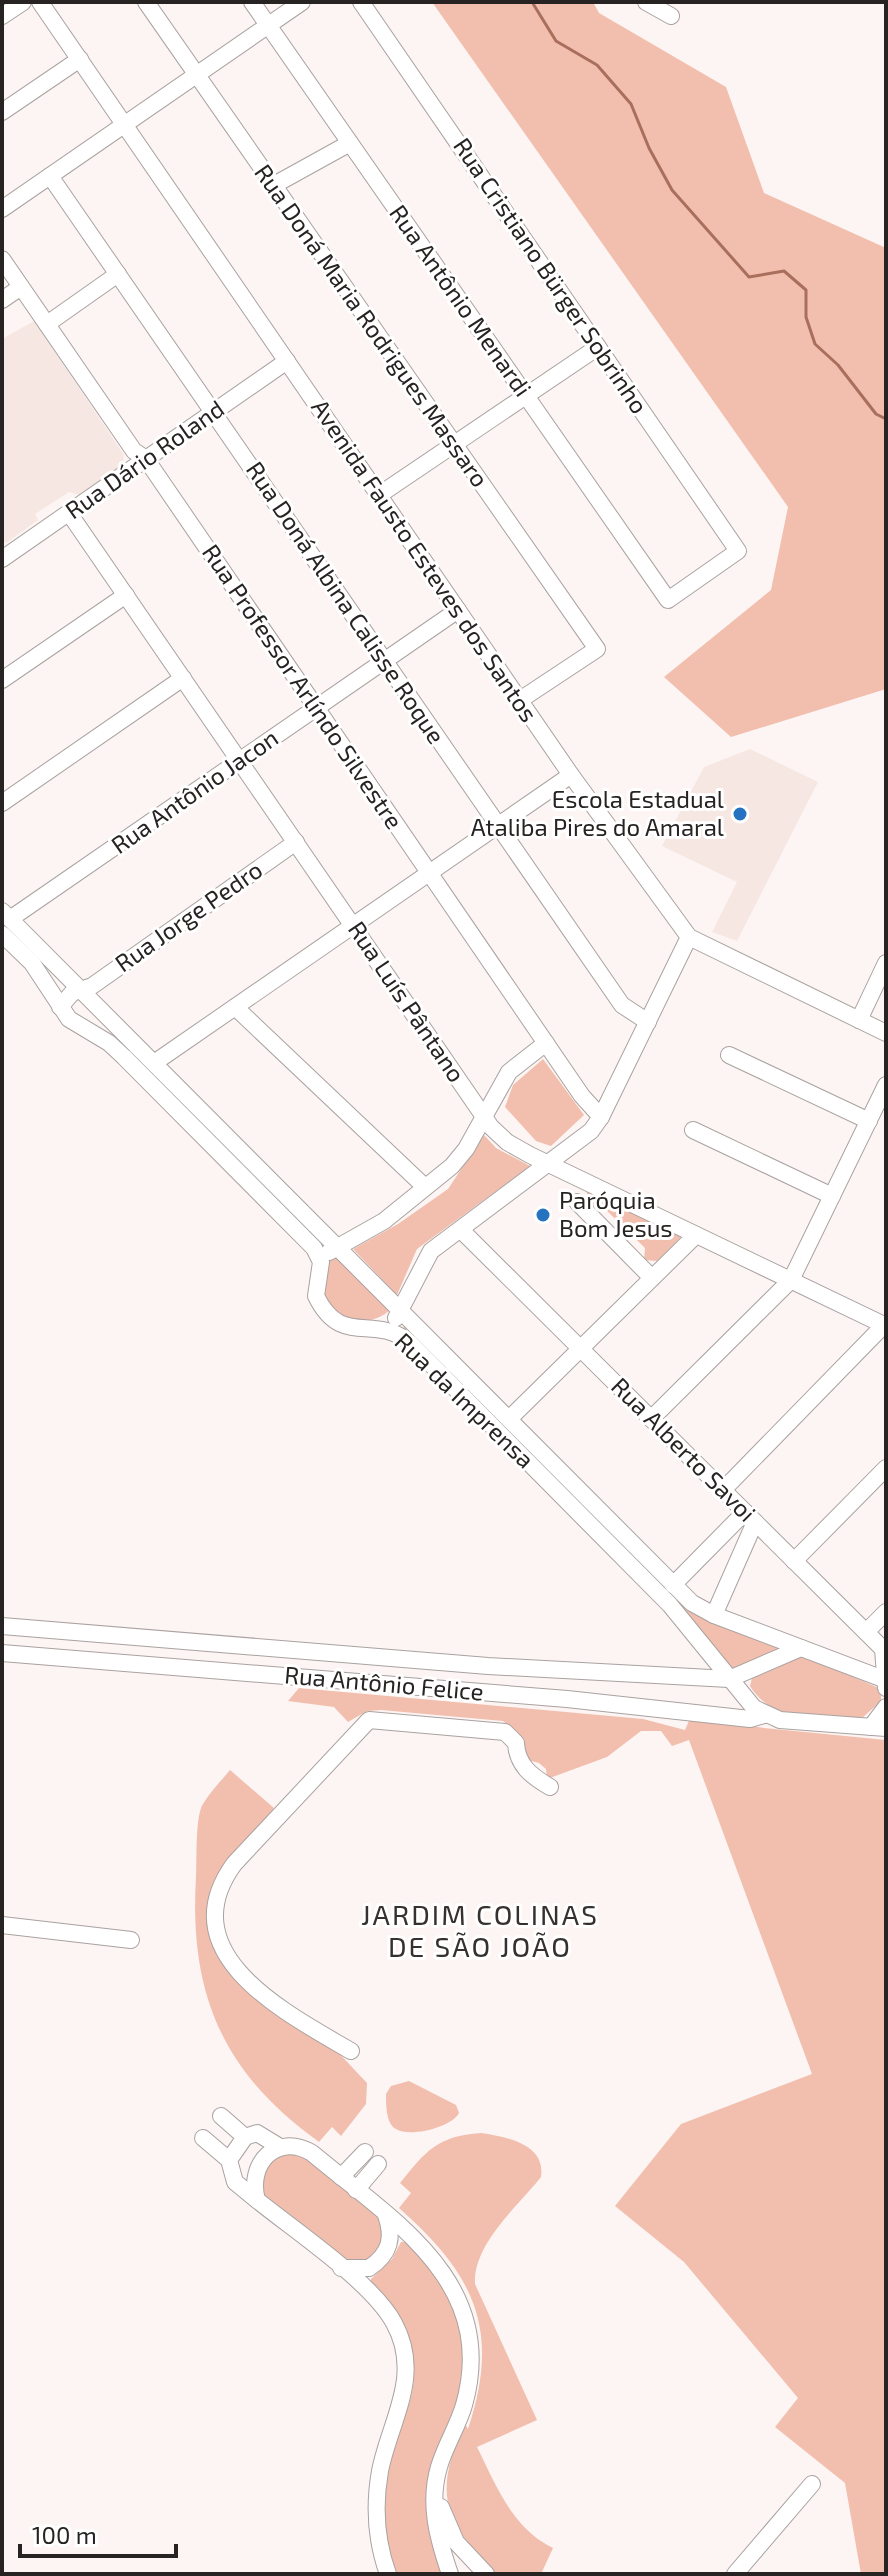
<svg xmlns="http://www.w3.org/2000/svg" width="888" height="2576" viewBox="0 0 888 2576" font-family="'Exo 2',sans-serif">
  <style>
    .built { fill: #f7e7e2 }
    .green { fill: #f2bfae }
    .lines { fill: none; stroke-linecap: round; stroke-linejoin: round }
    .stream { stroke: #a86f5c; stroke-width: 3 }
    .minor-casing { stroke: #a9a2a0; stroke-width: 18 }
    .minor { stroke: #fff; stroke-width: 16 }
    .poi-dot { fill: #2572c1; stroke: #fff; stroke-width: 3 }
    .labels { text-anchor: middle; stroke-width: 6; stroke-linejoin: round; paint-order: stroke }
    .street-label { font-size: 24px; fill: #262322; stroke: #fff }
    .poi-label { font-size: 24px; fill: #262322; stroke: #fff; text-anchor: end }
    .quarter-label { font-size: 28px; letter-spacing: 2px; fill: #36302f; stroke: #fff }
  </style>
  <rect width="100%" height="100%" fill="#fcf5f3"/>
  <g class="built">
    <path d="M34,321L124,455L123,464L79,495L69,492L35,514L38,520L6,543L2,537V339Z"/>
    <path d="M750,749L818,782L737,941L712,932L737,882L662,846L704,767Z"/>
  </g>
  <g class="green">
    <path d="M432,2H593L599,13L726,87L764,193L886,248V689L731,737L664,677L771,590L788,507Z"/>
    <path d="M543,1059L584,1115L551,1146L536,1141L505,1107L513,1085Z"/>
    <path d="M484,1135L496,1148L530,1166L417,1249L397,1295L353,1249L398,1224L448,1189Z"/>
    <path d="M586,1188L680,1234V1238L657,1261L644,1260L645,1248L600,1204L589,1207Z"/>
    <path d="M336,1253L391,1309C374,1325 360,1320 338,1317L322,1295L327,1263Z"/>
    <path d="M406,1325L692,1610L781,1642V1649L733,1668L728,1666L672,1599L403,1328Z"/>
    <path d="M798,1653L881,1689V1701L861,1719C822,1717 773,1724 750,1686L753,1674Z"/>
    <path d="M299,1688L643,1719L685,1730L691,1716L764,1728L886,1740V2574H861L845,2483L775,2427L798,2398L684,2262L615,2206L681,2124L812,2074L689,1740L672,1746L661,1731H641L607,1757L547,1779L546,1769L539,1763L524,1759L520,1735L503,1721L381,1710L367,1711L348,1722L334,1707L288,1701Z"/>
    <path d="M230,1770L274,1808L215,1880L208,1914L210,1929L218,1949L334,2048L367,2083L366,2104L341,2136L332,2127L319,2142C222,2073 189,1992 196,1877C197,1860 195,1816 203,1804C210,1792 221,1781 230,1770Z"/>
    <path d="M409,2081L456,2105L459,2113C452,2127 410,2138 396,2129C386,2124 386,2105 386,2094L391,2086Z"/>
    <path d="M481,2133C507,2137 546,2144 541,2177C517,2207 473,2244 475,2284L537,2420L477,2447C496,2485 512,2528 553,2548L541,2574H494C442,2516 434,2496 464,2422L468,2429C501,2330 475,2275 399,2208L411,2193L400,2183C426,2151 437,2136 481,2133Z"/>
    <path d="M286,2153L307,2158L379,2216L385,2227L381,2249L364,2263L340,2261L264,2196L262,2174L276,2156Z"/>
    <path d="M401,2242H406C453,2280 477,2350 455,2409C445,2436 430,2460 427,2490C425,2520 433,2546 443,2574H397C382,2532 379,2490 393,2447C405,2413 422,2385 410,2347C404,2326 383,2303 371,2285V2279L392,2259Z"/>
  </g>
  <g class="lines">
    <path class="stream" d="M532,2L556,41L597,65L631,104L649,148L672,190L749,277L784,271L806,290V317L815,344L838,365L876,414L886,419"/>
    <g class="minor-casing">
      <g id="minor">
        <path d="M40,2L571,775L689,937L886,1033"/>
        <path d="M146,2L597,649L520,700"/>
        <path d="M252,2L668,600L738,551L361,2"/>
        <path d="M646,2L671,16"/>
        <path d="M2,16L23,2"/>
        <path d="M2,112L80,59"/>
        <path d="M50,176L622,1005L648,1022"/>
        <path d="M274,185L350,143"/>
        <path d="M2,209L302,2"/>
        <path d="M2,259L134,451L146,459L582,1096L601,1117"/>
        <path d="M2,300L21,287"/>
        <path d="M47,324L118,274"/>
        <path d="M379,495L598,347"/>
        <path d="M69,513L491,1127L507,1142L530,1155L886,1326"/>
        <path d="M2,559L287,361"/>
        <path d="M2,680L126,595"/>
        <path d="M2,803L183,678"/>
        <path d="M2,911L692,1603L714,1615L886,1680"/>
        <path d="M10,919L458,610"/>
        <path d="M2,934L32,963L69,1019L109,1043L124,1057L314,1248L321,1262L316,1296C342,1349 373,1312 410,1343L670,1605L754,1708L780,1720L886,1728"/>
        <path d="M60,1007L72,993L92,986L296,842"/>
        <path d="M235,1007L425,1187"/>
        <path d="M859,1020L886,963"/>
        <path d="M729,1055L869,1121"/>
        <path d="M154,1063L571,775"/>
        <path d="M693,1130L832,1196"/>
        <path d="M577,1202L652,1278"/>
        <path d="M461,1230L883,1649L886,1688"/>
        <path d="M329,1252L384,1221L452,1166L466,1149L509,1072L546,1043"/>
        <path d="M396,1318L431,1251L591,1131L601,1117L689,937"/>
        <path d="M509,1419L696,1235"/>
        <path d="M651,1419L791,1280L886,1085"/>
        <path d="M723,1490L884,1325"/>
        <path d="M794,1561L886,1468"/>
        <path d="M673,1585L745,1512"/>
        <path d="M714,1615L755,1522"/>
        <path d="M2,1626L488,1666L729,1679L801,1648"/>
        <path d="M866,1632L886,1612"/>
        <path d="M2,1653L567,1699L750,1719L764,1715"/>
        <path d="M871,1727L886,1707"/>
        <path d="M2,1925L131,1940"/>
        <path d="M351,2051C286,2013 169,1954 234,1864L369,1720L505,1732L516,1743C517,1765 531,1776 550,1787"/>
        <path d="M221,2116L245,2137"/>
        <path d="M203,2138L229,2160"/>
        <path d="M341,2177L365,2152"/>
        <path d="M356,2190L378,2164"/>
        <path d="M257,2200L235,2182L229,2160L245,2137L257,2133L280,2147"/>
        <path d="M341,2268H369C390,2254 394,2238 386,2215"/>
        <path d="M441,2507L456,2542L486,2574"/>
        <path d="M388,2574C376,2541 374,2505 380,2471C390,2420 423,2376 394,2323C372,2282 295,2231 257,2200C247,2164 276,2132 312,2153C392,2220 499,2282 464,2405C458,2426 445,2446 439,2467C428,2504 438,2539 450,2574"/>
        <path d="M735,2574L812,2484"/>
      </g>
    </g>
    <use href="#minor" class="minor"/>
  </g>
  <g class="poi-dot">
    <circle cx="740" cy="814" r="8"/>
    <circle cx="543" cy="1215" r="8"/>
  </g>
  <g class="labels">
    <g class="street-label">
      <text transform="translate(550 276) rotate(56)" y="8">Rua Cristiano Bürger Sobrinho</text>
      <text transform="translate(460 301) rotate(55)" y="8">Rua Antônio Menardi</text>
      <text transform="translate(371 326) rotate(55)" y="8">Rua Doná Maria Rodrigues Massaro</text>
      <text transform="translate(145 460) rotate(-35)" y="8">Rua Dário Roland</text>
      <text transform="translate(424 561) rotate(56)" y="8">Avenida Fausto Esteves dos Santos</text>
      <text transform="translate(345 603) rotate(56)" y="8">Rua Doná Albina Calisse Roque</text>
      <text transform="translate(302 687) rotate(56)" y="8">Rua Professor Arlíndo Silvestre</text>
      <text transform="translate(195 792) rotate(-35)" y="8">Rua Antônio Jacon</text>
      <text transform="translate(189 917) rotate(-35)" y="8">Rua Jorge Pedro</text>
      <text transform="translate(406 1002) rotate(56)" y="8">Rua Luís Pântano</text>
      <text transform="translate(464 1401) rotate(44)" y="8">Rua da Imprensa</text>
      <text transform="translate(683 1450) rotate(45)" y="8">Rua Alberto Savoi</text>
      <text transform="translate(384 1684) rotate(5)" y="8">Rua Antônio Felice</text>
    </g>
    <g class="poi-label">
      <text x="724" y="808">Escola Estadual<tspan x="724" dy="28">Ataliba Pires do Amaral</tspan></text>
      <text x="559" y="1209" text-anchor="start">Paróquia<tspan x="559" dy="28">Bom Jesus</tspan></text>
    </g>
    <g class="quarter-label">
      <text x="480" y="1925">JARDIM COLINAS<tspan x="480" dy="32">DE SÃO JOÃO</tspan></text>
    </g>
  </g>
  <rect width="888" height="2576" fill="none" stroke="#262322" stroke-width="8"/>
  <path d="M20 2544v12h156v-12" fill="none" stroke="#262322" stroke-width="4"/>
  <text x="32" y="2544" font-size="24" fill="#262322" stroke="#ffffff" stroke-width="6" paint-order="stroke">100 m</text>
</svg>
